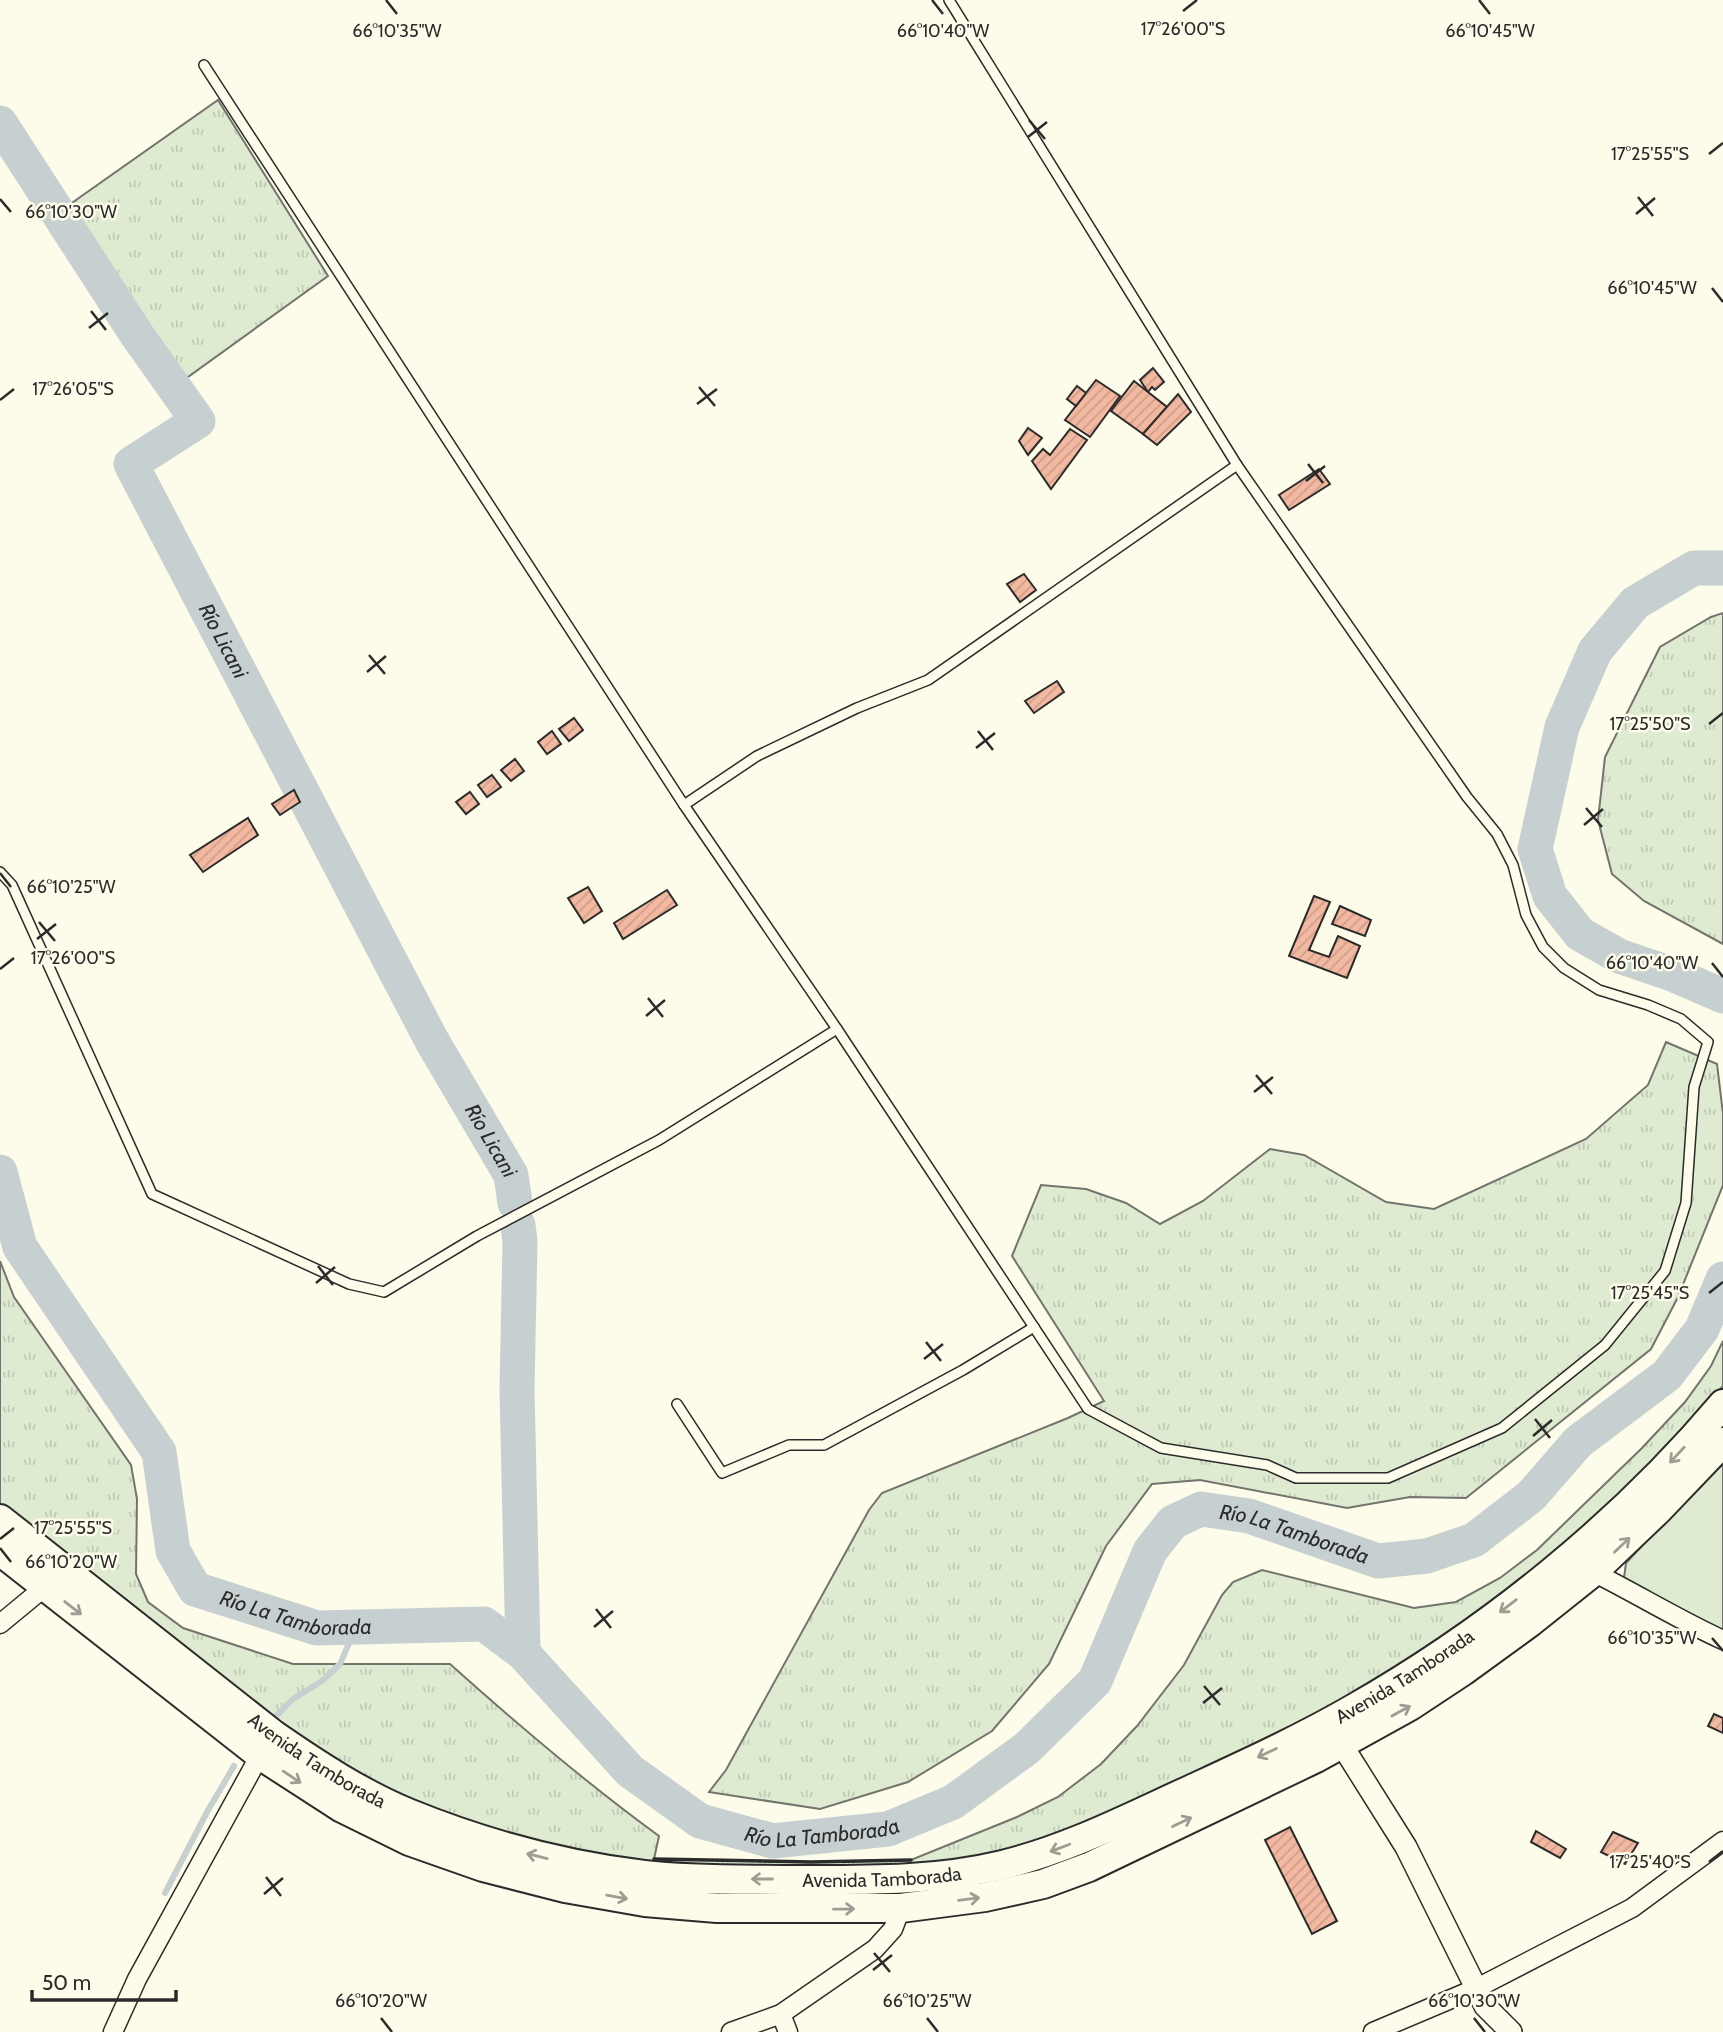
<svg xmlns="http://www.w3.org/2000/svg" width="1723" height="2032" viewBox="0 0 1723 2032" font-family="Cabin,sans-serif">
  <style>
    .grass { fill: url(#grass-tufts); stroke: #74746e; stroke-width: 2 }
    .green { fill: #deebd1; stroke: #74746e; stroke-width: 2 }
    .lines { fill: none; stroke-linecap: round; stroke-linejoin: round }
    .stream { stroke: #c7d0d0; stroke-width: 6 }
    .river { stroke: #c7d0d0; stroke-width: 35 }
    .building { fill: url(#building-hatch); stroke: #2b2b2b; stroke-width: 2 }
    .service-casing { stroke: #2b2b2b; stroke-width: 12 }
    .minor-casing { stroke: #2b2b2b; stroke-width: 21 }
    .tertiary-casing { stroke: #2b2b2b; stroke-width: 24 }
    .primary-casing { stroke: #2b2b2b; stroke-width: 32 }
    .service { stroke: #fdfbea; stroke-width: 9 }
    .minor { stroke: #fdfbea; stroke-width: 18 }
    .tertiary { stroke: #fdfbea; stroke-width: 21 }
    .primary { stroke: #fdfbea; stroke-width: 28 }
    .wall { stroke: #2b2b2b; stroke-width: 3.5 }
    .oneway { stroke: #9e9d94 }
    .ticks { fill: none; stroke: #2b2b2b; stroke-width: 2.5 }
    .labels { text-anchor: middle; stroke-width: 5; stroke-linejoin: round; paint-order: stroke }
    .street-label { font-size: 19px; fill: #2b2b2b; stroke: #fdfbea }
    .water-label { font-size: 21px; font-style: italic; fill: #2b2b2b; stroke: #fdfbea }
    .ticks-label { font-size: 18px; text-anchor: middle; fill: #2b2b2b; stroke: #fdfbea; stroke-width: 5; stroke-linejoin: round; paint-order: stroke }
  </style>
  <defs>
    <pattern id="grass-tufts" width="24" height="20" patternUnits="userSpaceOnUse" patternTransform="scale(1.75)"><rect width="24" height="20" fill="#deebd1"/><path d="M3 7l-1-3M5 7V3M7 7l1-3M15 17l-1-3M17 17v-4M19 17l1-3" fill="none" stroke="#bfcab4"/></pattern>
    <pattern id="building-hatch" width="6" height="6" patternUnits="userSpaceOnUse" patternTransform="scale(1.75)"><rect width="6" height="6" fill="#f2b8a0"/><path d="M-1 1l2-2M0 6l6-6M5 7l2-2" fill="none" stroke="#d09e8a"/></pattern>
  </defs>
  <rect width="100%" height="100%" fill="#fdfbea"/>
  <g class="grass">
    <path d="M218,100L328,276L174,387L137,335L59,212Z"/>
    <path d="M1723,613V944L1644,901L1612,874L1598,820L1605,757L1660,647L1711,617Z"/>
    <path d="M1666,1042L1717,1064L1723,1114V1185L1678,1297L1651,1349L1466,1498L1410,1497L1347,1508L1200,1480L1152,1484L1106,1546L1049,1664L992,1731L908,1782L820,1809L709,1792L726,1770L869,1510L882,1493L1068,1418L1104,1401L1012,1256L1041,1185L1086,1189L1126,1203L1160,1224L1203,1201L1270,1149L1304,1155L1386,1202L1434,1209L1586,1139L1648,1085Z"/>
    <path d="M0,1261L14,1297L131,1465L137,1499L136,1574L148,1602L183,1628L293,1664H450C517,1724 586,1783 659,1836L654,1859L811,1862L911,1860L1017,1817L1058,1797L1101,1764L1137,1726L1184,1665L1222,1595L1233,1582L1262,1570L1414,1608L1456,1602L1500,1578L1537,1550L1642,1448L1685,1402L1711,1366L1723,1341V1386L1672,1446L1609,1508L1459,1630L1308,1720L1060,1835L948,1865L715,1871L544,1848L403,1798L341,1765L272,1722L0,1507Z"/>
  </g>
  <path class="green" d="M1723,1464V1631L1691,1616L1624,1578L1626,1563L1697,1487Z"/>
  <g class="lines">
    <g class="stream">
      <path d="M276,1716L293,1699L322,1681L340,1664L356,1627"/>
      <path d="M165,1893L207,1812L234,1766"/>
    </g>
    <g class="river">
      <path id="s1" d="M0,123L137,335L198,421L131,464L432,1041L511,1175L515,1203"/>
      <path d="M1723,568H1694L1635,603L1595,651L1562,727L1535,849L1550,896L1580,934L1619,956L1672,974L1723,996"/>
      <path id="s2" d="M0,1172L20,1247L159,1452L173,1551L195,1589L317,1628L484,1624L523,1653L630,1771L700,1821L773,1841L888,1829L953,1802L1027,1748L1095,1681L1150,1551L1173,1522L1201,1509L1249,1516L1378,1561L1427,1556L1474,1540L1531,1496L1578,1442L1667,1375L1702,1329L1723,1279"/>
      <path d="M518,1225L520,1242L517,1390L523,1653"/>
    </g>
  </g>
  <g class="building">
    <path d="M1153,368L1164,382L1155,390L1152,387L1148,392L1140,380Z"/>
    <path d="M1096,380L1120,396L1090,437L1065,420Z"/>
    <path d="M1134,381L1167,407L1143,434L1111,411Z"/>
    <path d="M1077,386L1086,393L1076,406L1067,399Z"/>
    <path d="M1178,394L1191,412L1157,445L1143,434Z"/>
    <path d="M1028,428L1042,438L1028,455L1019,441Z"/>
    <path d="M1070,429L1087,440L1051,489L1032,461L1043,449L1050,455Z"/>
    <path d="M1319,469L1330,484L1289,510L1279,495Z"/>
    <path d="M1024,574L1036,590L1020,602L1007,584Z"/>
    <path d="M1057,681L1064,692L1034,713L1025,701Z"/>
    <path d="M574,718L583,730L569,741L559,729Z"/>
    <path d="M552,731L561,744L547,754L538,742Z"/>
    <path d="M515,759L524,771L511,781L501,770Z"/>
    <path d="M492,775L501,787L487,797L478,785Z"/>
    <path d="M294,790L300,802L280,815L272,804Z"/>
    <path d="M470,792L479,804L466,814L456,802Z"/>
    <path d="M248,818L258,835L203,872L190,855Z"/>
    <path d="M588,887L602,911L584,923L568,898Z"/>
    <path d="M667,890L677,905L623,939L614,923Z"/>
    <path d="M1314,896L1330,902L1309,950L1329,957L1338,936L1360,946L1347,978L1289,956Z"/>
    <path d="M1340,906L1371,920L1365,936L1332,924Z"/>
    <path d="M1714,1714L1723,1718V1733L1708,1726Z"/>
    <path d="M1290,1827L1337,1921L1312,1934L1265,1840Z"/>
    <path d="M1536,1831L1566,1849L1560,1858L1531,1842Z"/>
    <path d="M1613,1832L1638,1843L1625,1864L1601,1852Z"/>
  </g>
  <g class="lines">
    <g class="service-casing">
      <g id="service">
        <path d="M204,65L684,805L837,1029L1088,1409L1161,1448L1267,1465L1296,1478H1388L1502,1428L1605,1345L1665,1271L1686,1203L1694,1087L1708,1042L1681,1019L1648,1005L1599,990L1564,968L1543,947L1526,915L1513,865L1497,834L1467,797L1237,465L949,0"/>
        <path d="M684,805L757,756L857,708L928,680L1237,465"/>
        <path d="M0,872L12,885L152,1194L349,1284L384,1292L477,1236L659,1140L837,1029"/>
        <path d="M677,1404L722,1473L789,1445H824L963,1370L1034,1327"/>
      </g>
    </g>
    <g class="minor-casing">
      <g id="minor">
        <path d="M1593,1572C1637,1594 1679,1620 1723,1640"/>
        <path d="M0,1624L46,1586"/>
        <path d="M781,2014L788,2032"/>
        <path d="M113,2032L137,1979L260,1755"/>
        <path d="M731,2032L781,2014L875,1949L893,1929L901,1908"/>
        <path d="M1373,2032L1477,1988L1632,1908L1723,1841"/>
      </g>
    </g>
    <g class="tertiary-casing">
      <path id="tertiary" d="M1335,1734L1406,1847L1485,2006L1511,2032"/>
    </g>
    <g class="primary-casing">
      <g id="primary">
        <path id="s3" d="M0,1519L274,1735C316,1764 360,1793 408,1813C484,1844 563,1865 644,1875C695,1881 748,1879 799,1880C867,1880 936,1881 1002,1865C1069,1849 1130,1817 1192,1789C1246,1764 1301,1739 1353,1709C1491,1630 1620,1526 1723,1404"/>
        <path d="M0,1551L260,1755L342,1808L409,1841L483,1867L565,1888L645,1902L717,1908H901L985,1897L1043,1884L1089,1867L1316,1758L1410,1706L1463,1671L1529,1623L1593,1572L1658,1510L1723,1442"/>
      </g>
    </g>
    <use href="#service" class="service"/>
    <use href="#minor" class="minor"/>
    <use href="#tertiary" class="tertiary"/>
    <use href="#primary" class="primary"/>
    <path class="wall" d="M654,1859L811,1862L911,1860"/>
  </g>
  <defs><path id="oneway-shaft" d="M-6 0H5M1.5-3L5.5 0L1.5 3" fill="none" stroke-width="1.6" stroke-linecap="round" stroke-linejoin="round" transform="scale(1.75)"/></defs>
  <g class="oneway">
    <use href="#oneway-shaft" transform="translate(1677 1455) rotate(133)"/>
    <use href="#oneway-shaft" transform="translate(1622 1545) rotate(-43)"/>
    <use href="#oneway-shaft" transform="translate(1508 1606) rotate(143)"/>
    <use href="#oneway-shaft" transform="translate(73 1608) rotate(38)"/>
    <use href="#oneway-shaft" transform="translate(1401 1711) rotate(-29)"/>
    <use href="#oneway-shaft" transform="translate(1267 1753) rotate(154)"/>
    <use href="#oneway-shaft" transform="translate(292 1777) rotate(34)"/>
    <use href="#oneway-shaft" transform="translate(1182 1822) rotate(-26)"/>
    <use href="#oneway-shaft" transform="translate(1060 1848) rotate(159)"/>
    <use href="#oneway-shaft" transform="translate(537 1856) rotate(-166)"/>
    <use href="#oneway-shaft" transform="translate(762 1879) rotate(-180)"/>
    <use href="#oneway-shaft" transform="translate(617 1897) rotate(10)"/>
    <use href="#oneway-shaft" transform="translate(969 1899) rotate(-7)"/>
    <use href="#oneway-shaft" transform="translate(844 1909) rotate(-1)"/>
  </g>
  <path class="ticks" d="M386,0L397,14M932,0L943,14M1479,0L1490,14M1183,11L1197,0M1029,120L1045,139M1028,137L1047,122M1709,154L1723,143M1638,197L1653,216M0,199L11,212M1636,214L1655,198M1712,288L1723,302M91,311L106,330M89,328L108,313M699,387L715,406M0,400L14,389M697,404L717,389M1308,464L1323,483M1306,481L1325,466M369,655L385,674M367,672L386,656M1709,724L1723,713M978,731L993,750M976,748L995,733M1586,808L1602,827M1584,825L1603,809M0,873L11,887M39,922L55,941M37,939L56,924M1712,963L1723,977M0,969L14,958M648,998L663,1017M646,1016L665,1000M1256,1075L1272,1094M1254,1092L1273,1077M318,1266L333,1285M316,1283L335,1267M1709,1293L1723,1282M926,1342L941,1361M924,1359L943,1344M1535,1419L1550,1438M1533,1436L1552,1420M0,1539L14,1528M0,1548L11,1562M596,1609L611,1628M594,1627L613,1611M1712,1638L1723,1651M1204,1686L1220,1705M1203,1703L1222,1688M1709,1862L1723,1851M266,1877L281,1896M264,1894L283,1878M874,1953L890,1972M873,1970L892,1955M381,2018L392,2032M927,2018L938,2032M1474,2018L1485,2032"/>
  <g class="labels">
    <g class="street-label">
      <text dy="7" stroke="none"><textPath href="#s3" startOffset="1554">Avenida Tamborada</textPath></text>
      <text dy="7" stroke="none"><textPath href="#s3" startOffset="399">Avenida Tamborada</textPath></text>
      <text dy="7" stroke="none"><textPath href="#s3" startOffset="987">Avenida Tamborada</textPath></text>
    </g>
    <g class="water-label">
      <text dy="7" stroke="none"><textPath href="#s1" startOffset="637">Río Licani</textPath></text>
      <text dy="7" stroke="none"><textPath href="#s1" startOffset="1204">Río Licani</textPath></text>
      <text dy="7" stroke="none"><textPath href="#s2" startOffset="1813">Río La Tamborada</textPath></text>
      <text dy="7" stroke="none"><textPath href="#s2" startOffset="574">Río La Tamborada</textPath></text>
      <text dy="7" stroke="none"><textPath href="#s2" startOffset="1183">Río La Tamborada</textPath></text>
    </g>
  </g>
  <g class="ticks-label">
    <text x="1183" y="35">17°26'00"S</text>
    <text x="397" y="37">66°10'35"W</text>
    <text x="943" y="37">66°10'40"W</text>
    <text x="1490" y="37">66°10'45"W</text>
    <text x="1650" y="160">17°25'55"S</text>
    <text x="71" y="218">66°10'30"W</text>
    <text x="1652" y="294">66°10'45"W</text>
    <text x="73" y="395">17°26'05"S</text>
    <text x="1650" y="730">17°25'50"S</text>
    <text x="71" y="893">66°10'25"W</text>
    <text x="73" y="964">17°26'00"S</text>
    <text x="1652" y="969">66°10'40"W</text>
    <text x="1650" y="1299">17°25'45"S</text>
    <text x="73" y="1534">17°25'55"S</text>
    <text x="71" y="1568">66°10'20"W</text>
    <text x="1652" y="1644">66°10'35"W</text>
    <text x="1650" y="1868">17°25'40"S</text>
    <text x="381" y="2007">66°10'20"W</text>
    <text x="927" y="2007">66°10'25"W</text>
    <text x="1474" y="2007">66°10'30"W</text>
  </g>
  <path d="M32 1990v10h144v-10" fill="none" stroke="#2b2b2b" stroke-width="3.5"/>
  <text x="42" y="1990" font-size="21" fill="#2b2b2b" stroke="#fdfbea" stroke-width="5" paint-order="stroke">50 m</text>
</svg>
